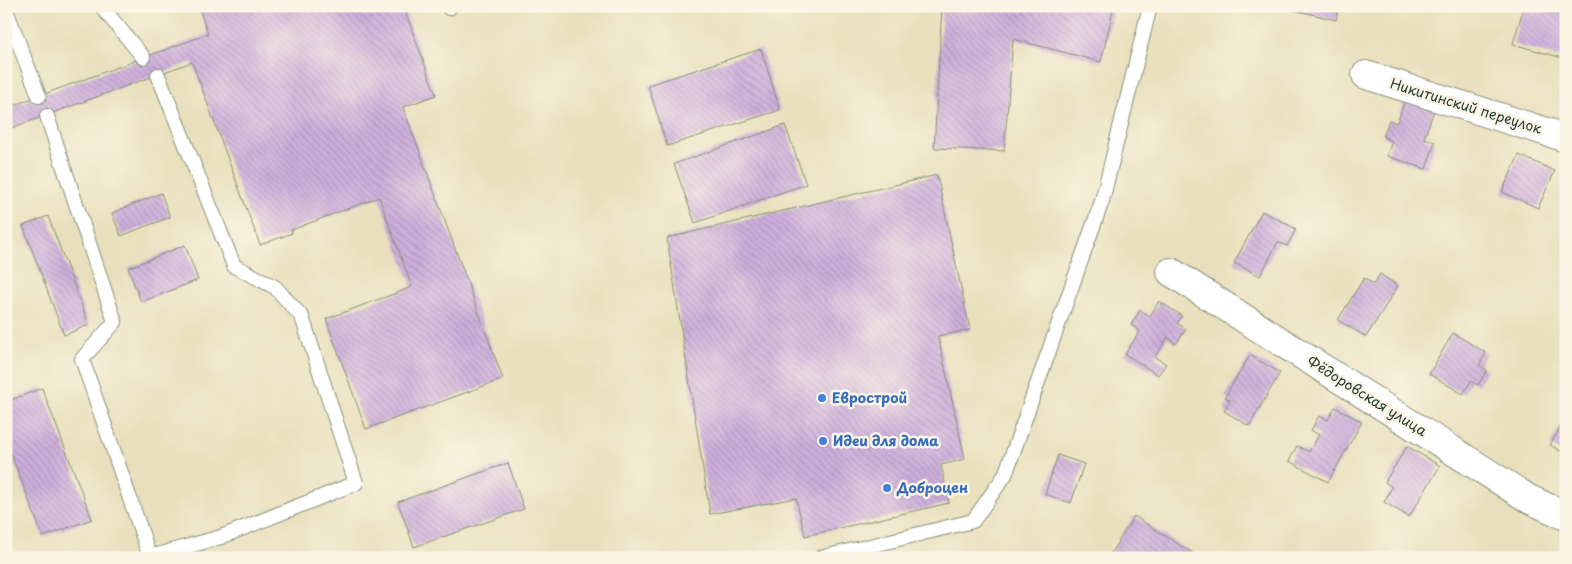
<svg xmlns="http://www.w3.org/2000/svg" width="1572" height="564" viewBox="0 0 1572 564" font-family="'Playpen Sans',sans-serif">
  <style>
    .building { fill: url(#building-back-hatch) }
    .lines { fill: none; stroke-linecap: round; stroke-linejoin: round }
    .service-casing { stroke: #848e78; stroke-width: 16 }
    .minor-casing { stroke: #848e78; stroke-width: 30 }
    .service { stroke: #fff; stroke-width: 14 }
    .minor { stroke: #fff; stroke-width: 28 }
    .shop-dot { fill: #3f7fe0; stroke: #fcf5e5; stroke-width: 2 }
    .labels { text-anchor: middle; stroke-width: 5; stroke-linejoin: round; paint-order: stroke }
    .street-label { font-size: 14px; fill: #1f3d34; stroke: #fcf5e5 }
    .shop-label { font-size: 14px; font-weight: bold; fill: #366cbe; stroke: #fcf5e5; text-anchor: start }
  </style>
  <defs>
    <pattern id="building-back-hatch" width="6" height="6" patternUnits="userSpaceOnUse" patternTransform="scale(1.25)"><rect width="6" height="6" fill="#ceafdd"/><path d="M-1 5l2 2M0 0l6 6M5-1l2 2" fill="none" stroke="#a790b4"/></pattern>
  </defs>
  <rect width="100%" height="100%" fill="#fcf5e5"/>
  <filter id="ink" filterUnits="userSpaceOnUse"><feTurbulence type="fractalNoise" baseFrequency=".02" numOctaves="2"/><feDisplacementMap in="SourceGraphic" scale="10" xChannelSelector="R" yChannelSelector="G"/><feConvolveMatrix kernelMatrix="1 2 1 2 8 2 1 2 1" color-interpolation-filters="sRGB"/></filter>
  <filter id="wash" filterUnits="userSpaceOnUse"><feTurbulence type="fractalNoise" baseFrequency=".0096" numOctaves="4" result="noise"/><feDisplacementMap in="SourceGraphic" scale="20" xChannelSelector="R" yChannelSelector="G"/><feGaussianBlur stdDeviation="1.12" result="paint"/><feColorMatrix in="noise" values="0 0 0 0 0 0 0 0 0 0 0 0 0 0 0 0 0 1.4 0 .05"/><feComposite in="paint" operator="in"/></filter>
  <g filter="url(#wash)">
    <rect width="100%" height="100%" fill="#e8e0bc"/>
    <g id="blocks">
      <g class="building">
        <path d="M198,6H403L436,95L403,107L503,379L366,429L326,319L412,287L379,197L291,230L292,233L260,245L192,62L6,130V108L208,34Z"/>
        <path d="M942,6H1114L1101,62L1013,39L1004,151L934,148Z"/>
        <path d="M1278,6H1339L1336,20Z"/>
        <path d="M1407,6H1427L1425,12Z"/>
        <path d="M1524,6H1566V59L1513,44Z"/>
        <path d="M761,49L780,110L667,146L648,85Z"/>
        <path d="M1406,97L1435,108L1424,138L1435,142L1426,169L1387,156L1392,141L1383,137L1389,120L1397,123Z"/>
        <path d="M785,125L806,184L695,223L674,164Z"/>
        <path d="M1519,155L1555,171L1538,208L1502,192Z"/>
        <path d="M937,175L970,330L938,336L965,459L941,465L949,503L805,536L796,498L710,514L667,238Z"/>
        <path d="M161,193L170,217L121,236L112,213Z"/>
        <path d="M1262,211L1296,229L1287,246L1278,242L1260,276L1234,263Z"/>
        <path d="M48,216L89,325L64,335L23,226Z"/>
        <path d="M185,245L198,280L141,302L128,268Z"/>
        <path d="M1380,274L1398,286L1366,337L1338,320L1364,278L1374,284Z"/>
        <path d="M1159,301L1182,316L1177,323L1186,329L1176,344L1168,337L1155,357L1166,364L1158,375L1125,354L1140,331L1131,325L1140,310L1150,316Z"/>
        <path d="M1453,333L1486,353L1479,365L1487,370L1478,385L1471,381L1463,394L1429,374Z"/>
        <path d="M1250,355L1280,373L1249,426L1224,411L1230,400L1225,397Z"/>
        <path d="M42,388L92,519L43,537L6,441V402Z"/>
        <path d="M1335,407L1362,422L1328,482L1289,461L1297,446L1309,452L1319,435L1311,430L1319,416L1328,420Z"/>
        <path d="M1566,417V454L1550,445Z"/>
        <path d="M1407,446L1440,466L1409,517L1384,502L1392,487L1385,482Z"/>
        <path d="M1058,455L1084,464L1071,503L1045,494Z"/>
        <path d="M508,463L524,509L414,547L398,502Z"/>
        <path d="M1134,516L1200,558H1111L1109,556Z"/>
      </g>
    </g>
  </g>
  <g filter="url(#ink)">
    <use href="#blocks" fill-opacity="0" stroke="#848e78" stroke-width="1"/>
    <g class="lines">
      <g class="service-casing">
        <g id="service">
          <path d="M101,6L143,57"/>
          <path d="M449,6V8"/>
          <path d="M6,10L39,96"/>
          <path d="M47,116L115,322L82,359L150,557L221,537L356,483L302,317L275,287L234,266L158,75"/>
          <path d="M820,558L973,521L1005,475L1102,201L1150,6"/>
        </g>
      </g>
      <g class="minor-casing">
        <g id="minor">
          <path d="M1366,75L1566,138"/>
          <path d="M1171,272L1529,499L1566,516"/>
        </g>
      </g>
      <use href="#service" class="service"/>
      <use href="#minor" class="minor"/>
    </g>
  </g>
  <g class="shop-dot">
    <circle cx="822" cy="398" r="5"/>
    <circle cx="823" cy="441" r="5"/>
    <circle cx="887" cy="488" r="5"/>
  </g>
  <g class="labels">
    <g class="street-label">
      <text transform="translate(1466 106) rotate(17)" y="5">Никитинский переулок</text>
      <text transform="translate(1367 396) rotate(32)" y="5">Фёдоровская улица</text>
    </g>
    <g class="shop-label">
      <text x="832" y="403">Еврострой</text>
      <text x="833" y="446">Идеи для дома</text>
      <text x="897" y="493">Доброцен</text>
    </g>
  </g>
  <rect width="1572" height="564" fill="none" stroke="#fcf5e5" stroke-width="25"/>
</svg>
